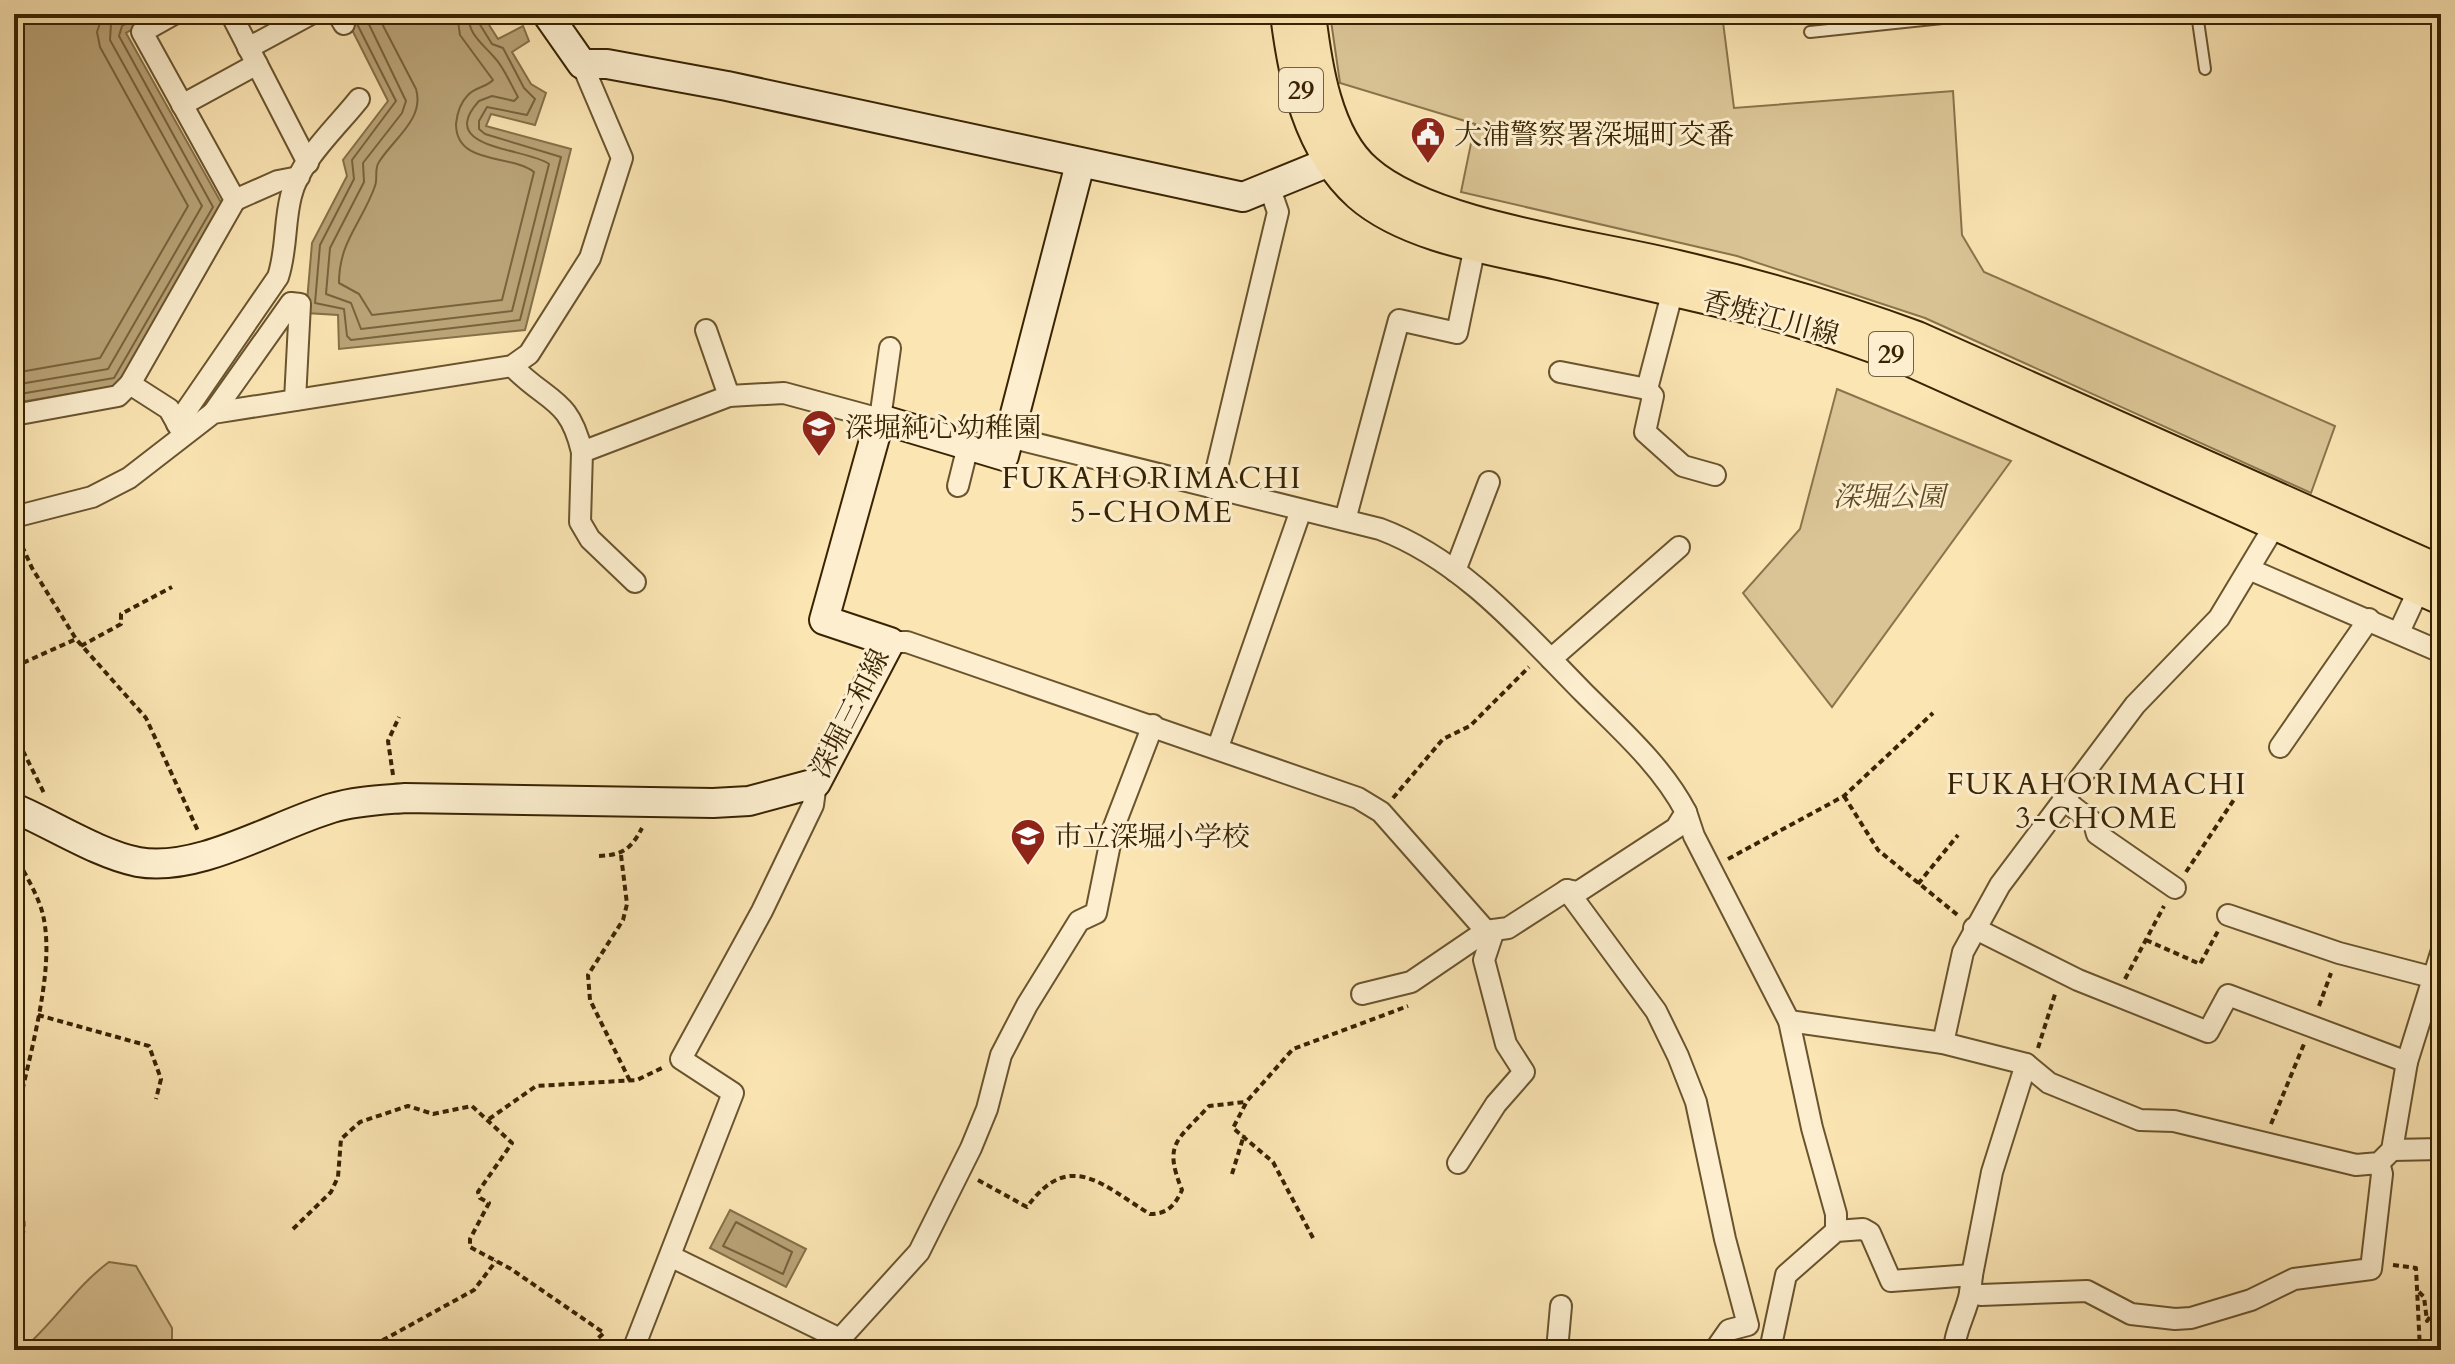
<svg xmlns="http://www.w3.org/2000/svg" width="2455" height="1364" viewBox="0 0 2455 1364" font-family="Cardo,'Noto Serif JP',serif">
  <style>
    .green { fill: #dac495; stroke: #89744c; stroke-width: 2 }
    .water { fill: #b9a377; stroke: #857048; stroke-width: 2 }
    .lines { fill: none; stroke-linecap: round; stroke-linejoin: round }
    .shore { stroke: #78633c; stroke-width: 2 }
    .lane-casing { stroke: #69542e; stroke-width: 14 }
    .street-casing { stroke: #69542e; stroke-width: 24 }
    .secondary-casing { stroke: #382302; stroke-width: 32 }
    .primary-casing { stroke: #382302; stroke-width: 34 }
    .path { stroke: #382302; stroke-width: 4; stroke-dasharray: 6 4; stroke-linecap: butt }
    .lane { stroke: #fceece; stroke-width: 10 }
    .street { stroke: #fceece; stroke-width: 20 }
    .secondary { stroke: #fceece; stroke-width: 28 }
    .primary { stroke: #fbe5b3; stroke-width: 30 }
    .labels { text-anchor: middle; stroke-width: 6; stroke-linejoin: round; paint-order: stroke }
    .shield { fill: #fceece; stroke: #73603f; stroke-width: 2 }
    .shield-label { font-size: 26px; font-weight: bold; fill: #382302 }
    .poi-label { font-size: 28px; fill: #382302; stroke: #fceece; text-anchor: start }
    .street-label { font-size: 28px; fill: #382302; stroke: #fceece }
    .park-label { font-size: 28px; font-style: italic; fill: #604b27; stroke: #fceece }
    .neighbourhood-label { font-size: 30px; letter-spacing: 2px; fill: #382302; stroke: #fceece }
  </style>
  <rect width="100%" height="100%" fill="#fbe5b3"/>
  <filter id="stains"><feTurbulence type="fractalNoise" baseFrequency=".0025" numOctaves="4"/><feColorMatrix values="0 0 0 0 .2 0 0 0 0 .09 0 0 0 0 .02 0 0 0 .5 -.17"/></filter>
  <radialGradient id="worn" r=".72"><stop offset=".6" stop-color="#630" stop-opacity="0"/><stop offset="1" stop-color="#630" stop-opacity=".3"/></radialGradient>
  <g class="green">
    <path d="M1330,14H1722L1734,108L1953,91L1962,235L1984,272L2335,426L2311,493L1925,318L1737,256L1461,192L1475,124L1340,83Z"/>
    <path d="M1837,389L2011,461L1832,707L1743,593L1800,529Z"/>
    <path d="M109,1262L136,1266L172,1328V1350H22C54,1323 75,1287 109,1262Z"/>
  </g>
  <g class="water">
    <path d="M14,14H160L126,33L223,206L119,386L14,403Z"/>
    <path d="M344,14H494L486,20L498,39L523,26L529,41L512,52L531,84L546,93L535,125L491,114L486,126L571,149L525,330L339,349L338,315L306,313L312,243L347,176L343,160L388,101Z"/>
    <path d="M730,1210L806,1249L786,1287L710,1248Z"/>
  </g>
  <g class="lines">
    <g class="shore">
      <path d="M352,14L396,101L352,160L354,179L320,245L315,303L344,309L347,336L351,340L520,320L561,157L485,134L479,129V121L487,107L527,115L535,99L524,88L503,48L492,44L479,23L480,14"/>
      <path d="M364,14L406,101L402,113L363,163L364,182L330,248L326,294L351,303L361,329L512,311L549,164C529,148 434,150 479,101L492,96L514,101L518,97C511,85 504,67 494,57C483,44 467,34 469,14"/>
      <path d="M377,14L416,89C425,119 393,139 379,162C374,169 378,178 375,186C362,223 339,241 339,283L359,294L372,315L502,300L534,172C512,154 456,166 456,124C457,114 461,102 468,95C475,87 487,87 493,80L460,35L457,14"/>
      <path d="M14,373L100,358L188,206L100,47L97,32L103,14"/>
      <path d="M14,385L108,369L202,206L110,40L111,24L122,14"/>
      <path d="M14,395L114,378L213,207L119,36L122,26L143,14"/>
      <path d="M736,1222L792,1252L783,1274L723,1246Z"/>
    </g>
    <g class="lane-casing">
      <g id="lane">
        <path d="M2197,14L2205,69"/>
        <path d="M1810,32L1980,14"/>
      </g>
    </g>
    <g class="street-casing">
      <g id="street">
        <path d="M231,14L308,163"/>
        <path d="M338,14L344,24"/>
        <path d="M248,48L311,14"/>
        <path d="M182,105L257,64"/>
        <path d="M235,200L278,181L299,177"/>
        <path d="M1673,290L1647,389L1653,396L1645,432L1683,466L1715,475"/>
        <path d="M706,330L729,396"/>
        <path d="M512,366C548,403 569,397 582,452L729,396L784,393L880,419L890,348"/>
        <path d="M1560,372L1647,389"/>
        <path d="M130,384L169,409L182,432"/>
        <path d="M213,413L291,303L300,304L295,400"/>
        <path d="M14,415L118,396L130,384L235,200L142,32L174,14"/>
        <path d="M177,424L278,277C287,250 284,223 291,196C299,161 337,127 359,99"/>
        <path d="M582,452L580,522L590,539L635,582"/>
        <path d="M958,486L968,446"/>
        <path d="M1212,488L1278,212L1269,186"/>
        <path d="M14,517L92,497L129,478L213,413L512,366L529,354L590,258L622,158L582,64"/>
        <path d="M1345,520L1399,320L1457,333L1475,246"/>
        <path d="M2251,570L2441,652"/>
        <path d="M1455,571L1489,482"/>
        <path d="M2399,632L2419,589"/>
        <path d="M890,642H907L1358,798L1381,812L1486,931L1508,928L1567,890L1578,892L1676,828L1686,812C1662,766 1620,729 1583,692C1523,631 1461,559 1380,529L1009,437"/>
        <path d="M1551,659L1679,547"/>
        <path d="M1218,747L1301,510"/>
        <path d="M2280,747L2369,619"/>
        <path d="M2064,800L2094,823L2097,834L2175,888"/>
        <path d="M1686,812L1694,836L1789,1021L1812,1128L1836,1214V1231"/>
        <path d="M1567,890L1656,1011L1678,1056L1696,1102L1725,1239L1748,1325L1729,1330L1715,1350"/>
        <path d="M2228,915L2339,953L2431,977"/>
        <path d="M1974,928L2078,980L2208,1032L2228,995L2407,1062"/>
        <path d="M1362,994L1411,982L1486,931"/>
        <path d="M1789,1021L1943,1043L2026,1064L2049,1083L2140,1120L2174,1121L2356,1165L2379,1163L2392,1150L2407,1062L2441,953"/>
        <path d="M1943,1043L1963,952L2000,885L2135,705L2219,618L2275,525"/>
        <path d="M2392,1150L2441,1149"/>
        <path d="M1458,1163L1496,1104L1524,1072L1506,1044L1484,960L1494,930"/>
        <path d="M672,1257L840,1339L919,1252L971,1148L987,1109L1001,1055L1027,1005L1079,921L1096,913L1113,829L1153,725"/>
        <path d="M1972,1275L1992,1172L2026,1064"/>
        <path d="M633,1350L733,1093L681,1059L762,911L813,805L816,783"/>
        <path d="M1557,1350L1561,1306"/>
        <path d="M1770,1350L1786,1275L1836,1231L1863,1229L1870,1233L1891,1281L1972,1275L1970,1293L1981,1295L2087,1291L2131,1314L2175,1319L2191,1318L2251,1300L2294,1279L2371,1269L2382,1174L2379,1163"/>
        <path d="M1954,1350C1955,1329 1966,1314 1970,1293"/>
      </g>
    </g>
    <g class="secondary-casing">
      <g id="secondary">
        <path d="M547,14L582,64H607L727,86L1243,197L1329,162"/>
        <path d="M14,808C52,824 98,854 138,862C198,873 275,825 332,808C355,801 381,800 405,798L713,803L749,801L816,783L890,642L824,620L880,419L1004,456L1080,164"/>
      </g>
    </g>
    <g class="primary-casing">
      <g id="primary">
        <path d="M1286,14C1294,79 1308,149 1359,195C1408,238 1496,250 1558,264C1621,279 1684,293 1747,308C1802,321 1855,340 1908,360L2441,599"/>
        <path d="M1310,14C1316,64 1326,136 1367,171C1430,227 1594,245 1678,266C1759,285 1839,308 1917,337L2441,571"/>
      </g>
    </g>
    <g class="path">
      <path d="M18,537L32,568L76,639L146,718L198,831"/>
      <path d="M81,646L121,624V614L172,587"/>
      <path d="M14,667L76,639"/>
      <path d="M14,733L44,793"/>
      <path d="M393,775L388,741L399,717"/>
      <path d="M1844,796L1878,850L1960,917"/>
      <path d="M1393,798L1443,739L1470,726L1529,667"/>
      <path d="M14,853C24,873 38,894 43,915C57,975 24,1070 14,1131"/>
      <path d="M621,855L627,904L623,920L588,975L590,1000L630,1081"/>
      <path d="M599,856C623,855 631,849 642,828"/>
      <path d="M1728,859L1844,796L1933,713"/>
      <path d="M2186,872L2235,798"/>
      <path d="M1918,884L1958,835"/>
      <path d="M2146,940L2200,964L2218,931"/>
      <path d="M2125,979L2164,906"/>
      <path d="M2319,1006L2331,973"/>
      <path d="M38,1015L149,1046L161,1079L156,1099"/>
      <path d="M2038,1048L2056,991"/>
      <path d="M489,1119L536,1086L637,1080L664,1067"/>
      <path d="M2271,1124L2304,1044"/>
      <path d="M1232,1174L1244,1135"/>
      <path d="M978,1180L1027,1207C1070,1148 1103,1186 1150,1214C1168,1214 1175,1205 1182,1190C1163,1143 1177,1141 1209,1106L1245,1102"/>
      <path d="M14,1182C24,1213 29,1232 14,1262"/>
      <path d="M293,1229L331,1192L338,1177L341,1139L360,1122L408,1106L433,1114L472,1106L512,1143L478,1192L480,1198L489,1203L470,1239V1247L511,1269L604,1333L584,1350"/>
      <path d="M1313,1238L1273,1162L1233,1128L1247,1101L1293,1049L1408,1006"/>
      <path d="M2393,1265L2416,1268L2420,1350"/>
      <path d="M2419,1292L2424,1297L2427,1321L2435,1310L2441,1311"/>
      <path d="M365,1350L474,1290L496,1261"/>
    </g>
    <use href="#lane" class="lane"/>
    <use href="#street" class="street"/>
    <use href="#secondary" class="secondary"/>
    <use href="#primary" class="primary"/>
  </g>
  <defs>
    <g id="civic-pin" transform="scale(1.8)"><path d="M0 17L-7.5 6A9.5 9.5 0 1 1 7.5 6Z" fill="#8f2418" stroke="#fceece"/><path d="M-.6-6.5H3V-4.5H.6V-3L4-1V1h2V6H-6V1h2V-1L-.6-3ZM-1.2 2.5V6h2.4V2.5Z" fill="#fff"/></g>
    <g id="school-pin" transform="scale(1.8)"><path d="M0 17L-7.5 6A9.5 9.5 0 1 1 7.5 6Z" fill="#8f2418" stroke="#fceece"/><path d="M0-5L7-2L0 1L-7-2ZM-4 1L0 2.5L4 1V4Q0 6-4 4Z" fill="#fff"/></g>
  </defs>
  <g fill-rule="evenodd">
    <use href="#civic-pin" x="1428" y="134"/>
    <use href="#school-pin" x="819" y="427"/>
    <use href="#school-pin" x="1028" y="836"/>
  </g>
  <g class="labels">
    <g class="shield">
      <rect x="1279" y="68" width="44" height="44" rx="6"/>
      <rect x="1869" y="332" width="44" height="44" rx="6"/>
    </g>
    <g class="shield-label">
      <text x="1301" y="99">29</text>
      <text x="1891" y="363">29</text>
    </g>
    <g class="poi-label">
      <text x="1454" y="144">大浦警察署深堀町交番</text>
      <text x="845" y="437">深堀純心幼稚園</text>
      <text x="1054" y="846">市立深堀小学校</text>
    </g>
    <g class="street-label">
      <text transform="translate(1771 317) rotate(15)" y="10">香焼江川線</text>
      <text transform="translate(849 713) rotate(-63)" y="10">深堀三和線</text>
    </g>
    <g class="park-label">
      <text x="1889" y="506">深堀公園</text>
    </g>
    <g class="neighbourhood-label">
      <text x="1152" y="488">FUKAHORIMACHI<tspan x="1152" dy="34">5-CHOME</tspan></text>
      <text x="2097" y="794">FUKAHORIMACHI<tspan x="2097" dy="34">3-CHOME</tspan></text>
    </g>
  </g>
  <rect width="2455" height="1364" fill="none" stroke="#fbe5b3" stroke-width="48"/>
  <rect x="16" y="16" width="2423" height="1332" fill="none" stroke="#382302" stroke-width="4"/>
  <rect x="24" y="24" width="2407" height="1316" fill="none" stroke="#382302" stroke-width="2"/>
  <rect width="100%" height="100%" filter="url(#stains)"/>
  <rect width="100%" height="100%" fill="url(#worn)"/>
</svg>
